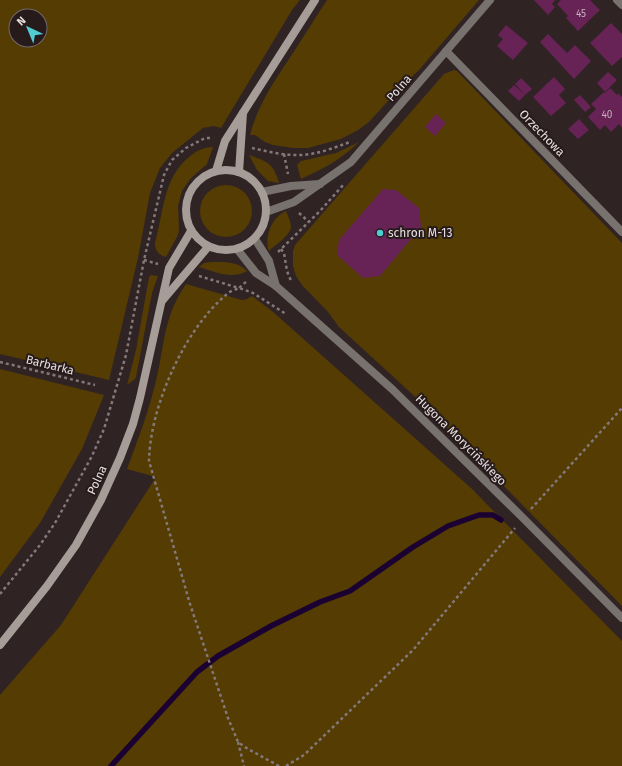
<svg xmlns="http://www.w3.org/2000/svg" width="622" height="766" viewBox="0 0 622 766" font-family="'Fira Sans',sans-serif">
  <style>
    .green { fill: #543c03; fill-rule: evenodd }
    .lines { fill: none; stroke-linecap: round; stroke-linejoin: round }
    .stream { stroke: #1b0032; stroke-width: 5.5 }
    .building { fill: #672256 }
    .path { stroke: #84797a; stroke-width: 2.5; stroke-dasharray: 3 3; stroke-linecap: butt }
    .street { stroke: #78726f; stroke-width: 8 }
    .secondary { stroke: #a69d98; stroke-width: 8 }
    .poi-dot { fill: #51ccd2; stroke: #261a1b; stroke-width: 1.5 }
    .labels { text-anchor: middle; stroke-width: 4; stroke-linejoin: round; paint-order: stroke }
    .number-label { font-size: 10px; fill: #c7afbd }
    .street-label { font-size: 12px; fill: #e7dedf; stroke: #261a1b }
    .poi-label { font-size: 12px; fill: #e7dedf; stroke: #261a1b; text-anchor: start }
  </style>
  <rect width="100%" height="100%" fill="#302324"/>
  <g class="green">
    <path d="M0,0H300L292,10L221,128L214,126L203,128L172,153L160,168L150,193L138,258L109,380L0,354ZM16,16H40V40H16Z"/>
    <path d="M327,0H479L419,70L398,90L369,122L358,130L341,139L308,148H293L273,145L265,142L255,135H250C257,107 273,83 289,59C302,39 314,20 327,0Z"/>
    <path d="M454,70L457,71L622,243V606L423,404L339,327L328,312L302,285L296,276L293,266V251L295,245L444,74Z"/>
    <path d="M359,142C340,160 325,168 301,179L297,165L301,161L336,153Z"/>
    <path d="M213,147L207,164L190,179L182,191L178,206L179,229L178,235L166,257C159,255 155,251 155,243C163,214 164,177 188,158C196,151 203,147 213,147Z"/>
    <path d="M249,155C267,161 274,164 279,183L268,181L257,170Z"/>
    <circle cx="226" cy="211" r="26"/>
    <path d="M286,211C288,216 291,222 291,227C290,236 275,245 269,251C264,236 272,217 286,211Z"/>
    <path d="M212,262C225,262 237,261 247,271C231,280 216,272 199,267L204,263Z"/>
    <path d="M151,275L158,276L152,293L136,377L135,379L127,385L136,350L149,277Z"/>
    <path d="M186,284L242,300L247,299L252,296L272,311L471,488L622,641V766H0V695L61,625L156,477L127,469C139,437 151,405 158,372C165,338 165,315 186,284Z"/>
    <path d="M0,369L104,395L82,449L40,523L0,577Z"/>
  </g>
  <g class="lines">
    <path class="stream" d="M111,766L197,672L218,656L271,626L320,602L350,591L413,547L448,526L479,515H493L501,520"/>
  </g>
  <g class="building">
    <path d="M534,0H555L552,4L555,7L548,15Z"/>
    <path d="M561,0H590L600,10L578,31L566,18L568,16L557,4Z"/>
    <path d="M611,23L622,34V57L612,66L590,43Z"/>
    <path d="M506,25L528,43L513,60L497,46L503,39L498,35Z"/>
    <path d="M548,34L567,53L575,45L591,61L574,79L540,42Z"/>
    <path d="M608,72L617,80L605,92L597,83Z"/>
    <path d="M554,77L565,89L559,95L566,103L551,116L533,97Z"/>
    <path d="M521,78L532,89L525,95L515,84Z"/>
    <path d="M514,85L525,95L519,101L508,91Z"/>
    <path d="M610,88L617,95L618,93L622,97V128L619,124L611,132L605,125L600,130L588,117L596,109L591,104L604,92L605,93Z"/>
    <path d="M580,95L591,107L585,112L574,100Z"/>
    <path d="M436,114L446,123L435,136L425,127Z"/>
    <path d="M579,119L589,130L578,139L568,129Z"/>
    <path d="M383,189L396,190L419,208L421,227L380,276L363,278L337,255L339,240Z"/>
  </g>
  <g class="lines">
    <g class="path">
      <path d="M252,148C266,151 281,155 295,155C314,156 333,148 350,142"/>
      <path d="M284,154L288,174"/>
      <path d="M299,213L309,222"/>
      <path d="M281,249L284,253L287,271L291,281"/>
      <path d="M278,252L320,211L344,184"/>
      <path d="M144,260L158,264"/>
      <path d="M199,276L239,288L247,281"/>
      <path d="M0,362L95,385"/>
      <path d="M531,509L622,408"/>
      <path d="M0,594L40,545L55,523L92,456L104,429L126,355L144,260L164,175L172,160L186,148L205,138H212"/>
      <path d="M238,742L244,766"/>
      <path d="M279,766L248,749L238,742L228,718L190,604L149,461C150,407 184,330 226,295C229,291 235,290 239,288L253,293L286,314"/>
      <path d="M286,766L304,755L413,650L515,528"/>
    </g>
    <g class="street">
      <path d="M617,0L622,5"/>
      <path d="M446,51L622,232"/>
      <path d="M262,192L291,186L320,184"/>
      <path d="M266,212L294,202L351,162L490,0"/>
      <path d="M255,239L269,261L276,286"/>
      <path d="M237,249L256,273L276,286L392,389L523,518L622,618"/>
    </g>
    <g class="secondary">
      <circle cx="226" cy="210" r="40"/>
      <path d="M216,171L225,141L315,0"/>
      <path d="M239,172L243,113"/>
      <path d="M162,301L208,247"/>
      <path d="M0,645L47,586L76,545L101,500L120,458L133,424L140,398L169,268L191,231"/>
    </g>
  </g>
  <circle class="poi-dot" cx="380" cy="233" r="4"/>
  <g class="labels">
    <g class="number-label">
      <text x="581" y="17">45</text>
      <text x="607" y="118">40</text>
    </g>
    <g class="street-label">
      <text transform="translate(399 88) rotate(-49)" y="4">Polna</text>
      <text transform="translate(542 133) rotate(46)" y="4">Orzechowa</text>
      <text transform="translate(50 365) rotate(14)" y="4">Barbarka</text>
      <text transform="translate(461 440) rotate(45)" y="4">Hugona Morycińskiego</text>
      <text transform="translate(97 480) rotate(-65)" y="4">Polna</text>
    </g>
    <g class="poi-label">
      <text x="388" y="237">schron M-13</text>
    </g>
  </g>
  <g transform="translate(28 28) rotate(316)"><circle r="19" fill="#261a1b" stroke="#736869"/>
  <path d="M0-3L7 15L0 10L-7 15Z" fill="#51ccd2"/>
  <text y="-6" font-size="11" font-weight="bold" text-anchor="middle" fill="#e7dedf">N</text>
  </g>
</svg>
